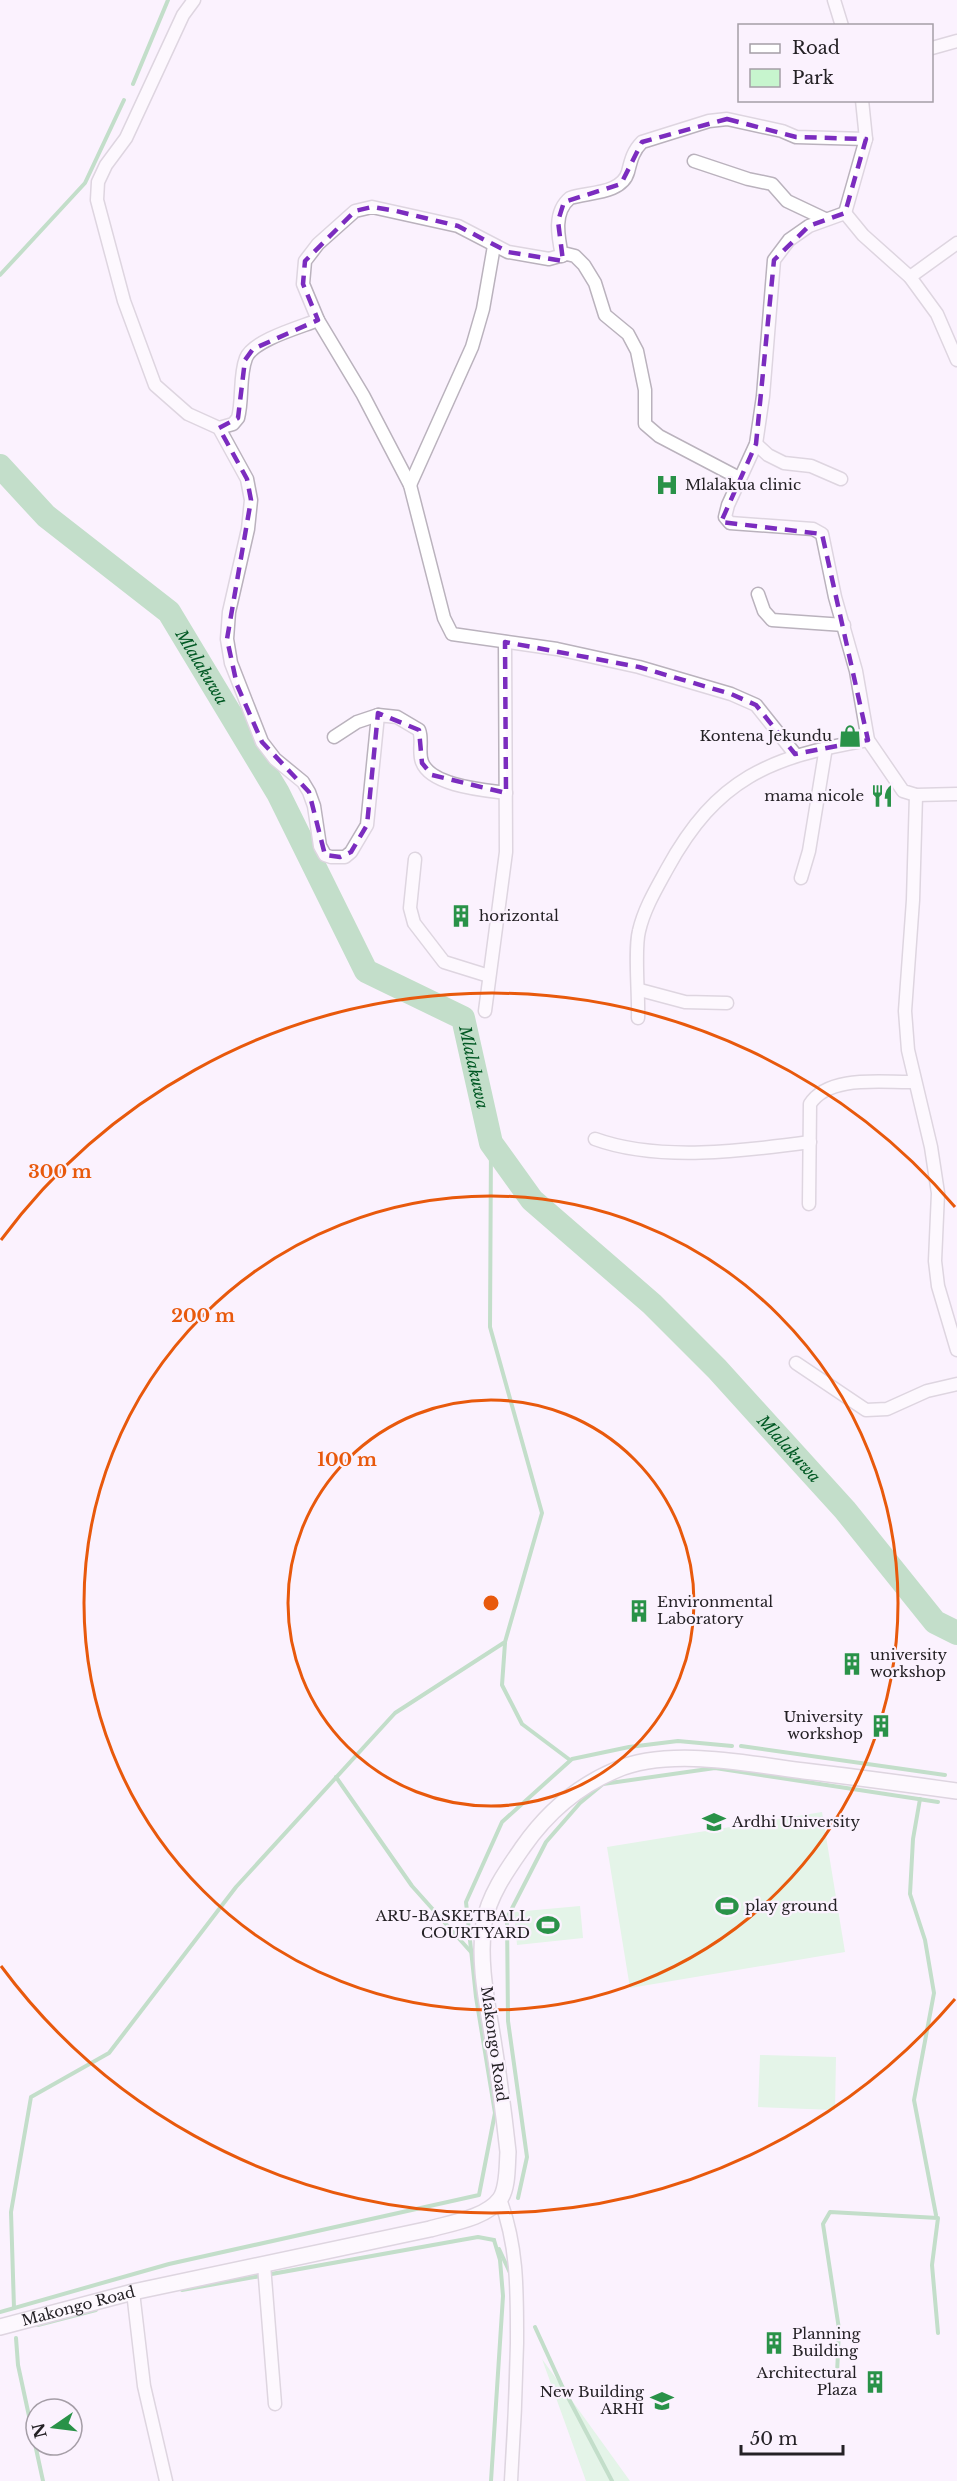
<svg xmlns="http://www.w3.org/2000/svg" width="957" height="2481" viewBox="0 0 957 2481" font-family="'Libre Baskerville',serif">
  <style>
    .green { fill: #c7f5ce }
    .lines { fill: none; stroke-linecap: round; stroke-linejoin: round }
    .stream { stroke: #7ec68c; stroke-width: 4 }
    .river { stroke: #7ec68c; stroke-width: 24 }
    .minor-casing { stroke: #bab2bd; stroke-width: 15 }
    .tertiary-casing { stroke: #bab2bd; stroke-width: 18 }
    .minor { stroke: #fff; stroke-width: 12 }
    .tertiary { stroke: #fff; stroke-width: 15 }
    .marked { fill: none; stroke: #7b2cbf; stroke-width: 4.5; stroke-dasharray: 12 8; stroke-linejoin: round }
    .ring { fill: none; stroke: #e8590c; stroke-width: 3 }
    .labels { text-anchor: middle; stroke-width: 4.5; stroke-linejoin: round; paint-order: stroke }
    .poi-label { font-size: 15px; fill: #242125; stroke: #fbf2fe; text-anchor: start }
    .street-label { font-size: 15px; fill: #242125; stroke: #fbf2fe }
    .water-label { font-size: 16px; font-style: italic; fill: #005823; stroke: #fbf2fe }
    .centre { fill: #e8590c; stroke: #fbf2fe; stroke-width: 3 }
    .ring-label { font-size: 18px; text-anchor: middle; font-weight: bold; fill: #e8590c; stroke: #fbf2fe; stroke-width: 4.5; stroke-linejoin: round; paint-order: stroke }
  </style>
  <rect width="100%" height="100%" fill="#fbf2fe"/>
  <g class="green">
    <path d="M822,1812L845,1952L630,1988L607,1847Z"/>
    <path d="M580,1906L583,1938L517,1945L514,1912Z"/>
    <path d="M760,2055L836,2057L835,2110L758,2107Z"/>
    <path d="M542,2359L630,2481H586Z"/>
  </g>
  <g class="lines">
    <g class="stream">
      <path d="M133,84L168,0"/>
      <path d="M0,275L85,183L124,100"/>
      <path d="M505,1643L502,1685L522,1724L570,1760"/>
      <path d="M741,1746L945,1775"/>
      <path d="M336,1777L412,1886L471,1952"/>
      <path d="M920,1799L913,1839L910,1894L925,1940L934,1993L914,2100L936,2215"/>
      <path d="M518,2198L527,2157L508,2021L507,1918L546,1842L580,1803L603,1784L715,1768L938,1802"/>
      <path d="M499,2249L511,2275"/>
      <path d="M182,2290L461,2240L478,2237L494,2240"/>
      <path d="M14,2308L11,2212L31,2097L109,2053L236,1887L395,1713L505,1642L542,1513L490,1327L491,1143"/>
      <path d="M0,2312L169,2264L479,2195L495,2113L476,1997L466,1902L502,1822L572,1759L629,1747L678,1741L732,1746"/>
      <path d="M38,2325L96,2310"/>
      <path d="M535,2327L562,2386L612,2481"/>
      <path d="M16,2338L18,2365L43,2481"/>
      <path d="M818,2376L837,2374L839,2329L823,2224L830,2212L938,2218L932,2265L938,2333"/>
      <path d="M491,2481L503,2296L500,2260L494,2240"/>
    </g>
    <path class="river" id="s1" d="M0,466L46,516L169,612L278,793L366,971L463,1018L491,1143L532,1200L652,1304L717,1369L845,1510L935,1622L957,1633"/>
    <g class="minor-casing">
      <g id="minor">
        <path d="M194,0L183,15L126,138L106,165L98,182L97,200L124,301L155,385L188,414L219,428L247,479L251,500L248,529L229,612L227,639L231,663L262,742L275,759L303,782L309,792L314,806L320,846L325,855L331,857H345L351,852L367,825L378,715L397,717L419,730C423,740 418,751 422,762C431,786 484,790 506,793"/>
        <path d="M834,0L842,26"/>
        <path d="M932,48L957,41"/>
        <path d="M694,161L748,179L772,184L787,201L825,219"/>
        <path d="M845,213L866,139L862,100"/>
        <path d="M562,256C558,236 553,212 570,198C588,192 622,194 628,172C631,160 633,151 642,142L709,121L727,119L782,131L796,137L866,139"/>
        <path d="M910,277L957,243"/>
        <path d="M957,360L937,314L910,277L863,235L845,213L809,226L789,240L774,260L763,396L756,444L728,505L725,517L730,523L813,529L822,534L835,597L856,671L868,740L903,791L916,795L957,794"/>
        <path d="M219,428L233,424L238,418C243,399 239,376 246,358C253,340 301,327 318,320"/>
        <path d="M756,444L768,455L784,463L811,466L841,479"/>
        <path d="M739,478L659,436L645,424V390L637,351L628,334L605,315L595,283L584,265L575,256L567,254L549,259L508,252L458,226L372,207L355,211L318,244L305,261L303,284L318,320L363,395L410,485L444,618L452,634L557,649L639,667L731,694L756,705L795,754"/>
        <path d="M410,485L472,347L483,309L494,246"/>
        <path d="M758,594L764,611L772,620L844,625"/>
        <path d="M334,737L357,722L378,715"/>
        <path d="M916,795L913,900L905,1011L908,1050L931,1147L938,1193L935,1261L938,1286L957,1350"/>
        <path d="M415,859L410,908L414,923L444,962L489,976"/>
        <path d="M801,878L809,851L826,747"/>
        <path d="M640,990L685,1002L727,1003"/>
        <path d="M485,1011L506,852L505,642"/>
        <path d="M638,1018C639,995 634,950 639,931C644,909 656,889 667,869C717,778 769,757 868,740"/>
        <path d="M595,1139C658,1162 744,1151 810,1142"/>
        <path d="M809,1204L810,1104C829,1074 884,1083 914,1082"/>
        <path d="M796,1363L866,1410L887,1409L927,1391L957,1384"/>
        <path d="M500,2199C518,2247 517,2292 517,2343C516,2389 514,2435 511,2481"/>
        <path d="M264,2265L275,2404"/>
        <path d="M133,2292L144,2386L166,2481"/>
      </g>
    </g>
    <g class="tertiary-casing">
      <g id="tertiary">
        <path id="s2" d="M0,2327L133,2292L430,2229C451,2223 486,2218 500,2199C508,2188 507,2166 508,2152C504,2115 499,2077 493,2040C487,2002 478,1961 484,1923C489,1895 507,1870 523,1847C546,1814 578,1786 616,1770C669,1747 749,1764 804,1771C855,1777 906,1784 957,1791"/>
      </g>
    </g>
    <use href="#minor" class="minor"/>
    <use href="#tertiary" class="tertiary"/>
  </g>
  <path d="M0 0H957V2481H0ZM727,119L796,137L866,139L845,213L809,226L774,260L756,444L721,522L822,534L868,740L795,754L756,705L731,694L639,667L505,642L506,793L432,775L422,763L419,730L378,713L367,825L351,852L340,857L325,855L309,792L262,742L237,685L227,639L251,500L247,479L219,428L238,418L245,360L253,349L318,320L303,284L305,261L355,211L372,207L396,211L458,226L508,252L563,261L558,221L564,202L621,184L642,142Z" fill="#fbf2fe" fill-opacity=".55" fill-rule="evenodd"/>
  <path class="marked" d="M727,119L796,137L866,139L845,213L809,226L774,260L756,444L721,522L822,534L868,740L795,754L756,705L731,694L639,667L505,642L506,793L432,775L422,763L419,730L378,713L367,825L351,852L340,857L325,855L309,792L262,742L237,685L227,639L251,500L247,479L219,428L238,418L245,360L253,349L318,320L303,284L305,261L355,211L372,207L396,211L458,226L508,252L563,261L558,221L564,202L621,184L642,142Z"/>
  <g class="ring">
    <circle cx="491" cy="1603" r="203"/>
    <circle cx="491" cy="1603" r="407"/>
    <path d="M955 1999A610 610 0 0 1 1 1966M1 1240A610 610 0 0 1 955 1207"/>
  </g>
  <defs>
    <g id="hospital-bare" transform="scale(1.8)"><path d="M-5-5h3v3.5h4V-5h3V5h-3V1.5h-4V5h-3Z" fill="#299248" stroke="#fbf2fe" stroke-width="2.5" paint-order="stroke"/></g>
    <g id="shop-bare" transform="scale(1.8)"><path d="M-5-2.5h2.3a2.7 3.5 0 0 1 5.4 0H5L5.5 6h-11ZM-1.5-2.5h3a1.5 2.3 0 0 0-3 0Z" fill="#299248" stroke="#fbf2fe" stroke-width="2.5" paint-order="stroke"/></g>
    <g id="restaurant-bare" transform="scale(1.8)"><path d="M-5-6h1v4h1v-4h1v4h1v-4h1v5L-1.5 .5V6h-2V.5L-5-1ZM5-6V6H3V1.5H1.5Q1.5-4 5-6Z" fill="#299248" stroke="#fbf2fe" stroke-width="2.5" paint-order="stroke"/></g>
    <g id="building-bare" transform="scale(1.8)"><path d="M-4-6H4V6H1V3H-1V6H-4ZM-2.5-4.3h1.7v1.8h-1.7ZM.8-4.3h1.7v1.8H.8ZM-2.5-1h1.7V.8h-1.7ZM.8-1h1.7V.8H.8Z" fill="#299248" stroke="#fbf2fe" stroke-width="2.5" paint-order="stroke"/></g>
    <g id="university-bare" transform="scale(1.8)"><path d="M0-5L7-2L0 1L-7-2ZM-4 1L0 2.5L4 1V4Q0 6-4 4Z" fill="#299248" stroke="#fbf2fe" stroke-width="2.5" paint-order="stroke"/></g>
    <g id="stadium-bare" transform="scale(1.8)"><path d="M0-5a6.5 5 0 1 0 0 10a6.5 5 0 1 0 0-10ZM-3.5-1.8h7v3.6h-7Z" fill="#299248" stroke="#fbf2fe" stroke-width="2.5" paint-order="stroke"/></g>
    <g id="school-bare" transform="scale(1.8)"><path d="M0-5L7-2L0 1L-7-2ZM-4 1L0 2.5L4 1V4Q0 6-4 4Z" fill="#299248" stroke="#fbf2fe" stroke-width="2.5" paint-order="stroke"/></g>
  </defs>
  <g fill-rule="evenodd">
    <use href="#hospital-bare" x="667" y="485"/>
    <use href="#shop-bare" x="850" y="736"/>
    <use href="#restaurant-bare" x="882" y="796"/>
    <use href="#building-bare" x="461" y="916"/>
    <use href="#building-bare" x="639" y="1611"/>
    <use href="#building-bare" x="852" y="1664"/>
    <use href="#building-bare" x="881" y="1726"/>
    <use href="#university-bare" x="714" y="1822"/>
    <use href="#stadium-bare" x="727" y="1906"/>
    <use href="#stadium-bare" x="548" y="1925"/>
    <use href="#building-bare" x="774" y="2343"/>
    <use href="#building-bare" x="875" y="2382"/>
    <use href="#school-bare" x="662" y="2401"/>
  </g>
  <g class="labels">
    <g class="poi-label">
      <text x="685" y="490">Mlalakua clinic</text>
      <text x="832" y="741" text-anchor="end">Kontena Jekundu</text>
      <text x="864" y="801" text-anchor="end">mama nicole</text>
      <text x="479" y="921">horizontal</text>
      <text x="657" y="1607">Environmental<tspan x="657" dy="17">Laboratory</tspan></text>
      <text x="870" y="1660">university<tspan x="870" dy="17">workshop</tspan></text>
      <text x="863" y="1722" text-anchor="end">University<tspan x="863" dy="17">workshop</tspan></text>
      <text x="732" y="1827">Ardhi University</text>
      <text x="745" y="1911">play ground</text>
      <text x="530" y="1921" text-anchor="end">ARU-BASKETBALL<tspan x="530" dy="17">COURTYARD</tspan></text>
      <text x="792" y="2339">Planning<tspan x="792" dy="17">Building</tspan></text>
      <text x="857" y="2378" text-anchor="end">Architectural<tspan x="857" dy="17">Plaza</tspan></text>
      <text x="644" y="2397" text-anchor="end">New Building<tspan x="644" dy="17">ARHI</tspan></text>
    </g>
    <g class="street-label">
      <text transform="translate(494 2044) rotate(82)" y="5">Makongo Road</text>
      <text dy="5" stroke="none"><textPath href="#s2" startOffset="81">Makongo Road</textPath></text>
    </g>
    <g class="water-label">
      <text dy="6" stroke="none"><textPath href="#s1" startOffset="288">Mlalakuwa</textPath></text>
      <text dy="6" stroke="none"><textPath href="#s1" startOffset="792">Mlalakuwa</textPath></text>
      <text dy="6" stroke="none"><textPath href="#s1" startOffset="1298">Mlalakuwa</textPath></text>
    </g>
  </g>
  <circle cx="491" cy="1603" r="9" class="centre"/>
  <g class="ring-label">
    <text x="60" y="1178">300 m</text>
    <text x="203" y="1322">200 m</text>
    <text x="347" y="1466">100 m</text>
  </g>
  <rect x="738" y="24" width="195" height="78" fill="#fbf2fe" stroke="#a59ea7" stroke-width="1.5"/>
  <rect x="750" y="44" width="30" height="9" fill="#ffffff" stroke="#a59ea7" stroke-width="1.5"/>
  <text x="792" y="54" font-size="18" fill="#242125">Road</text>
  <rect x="750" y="69" width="30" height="18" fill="#c7f5ce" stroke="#a59ea7" stroke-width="1.5"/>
  <text x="792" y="84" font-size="18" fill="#242125">Park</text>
  <g transform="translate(54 2427) rotate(256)"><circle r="28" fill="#fbf2fe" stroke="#a59ea7" stroke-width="1.5"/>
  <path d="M0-4.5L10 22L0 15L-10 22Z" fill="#299248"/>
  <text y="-9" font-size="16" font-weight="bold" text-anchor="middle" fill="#242125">N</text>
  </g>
  <path d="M741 2445v9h102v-9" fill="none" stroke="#242125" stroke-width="3"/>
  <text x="750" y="2445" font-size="18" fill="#242125" stroke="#fbf2fe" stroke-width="4.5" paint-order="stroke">50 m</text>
</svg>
